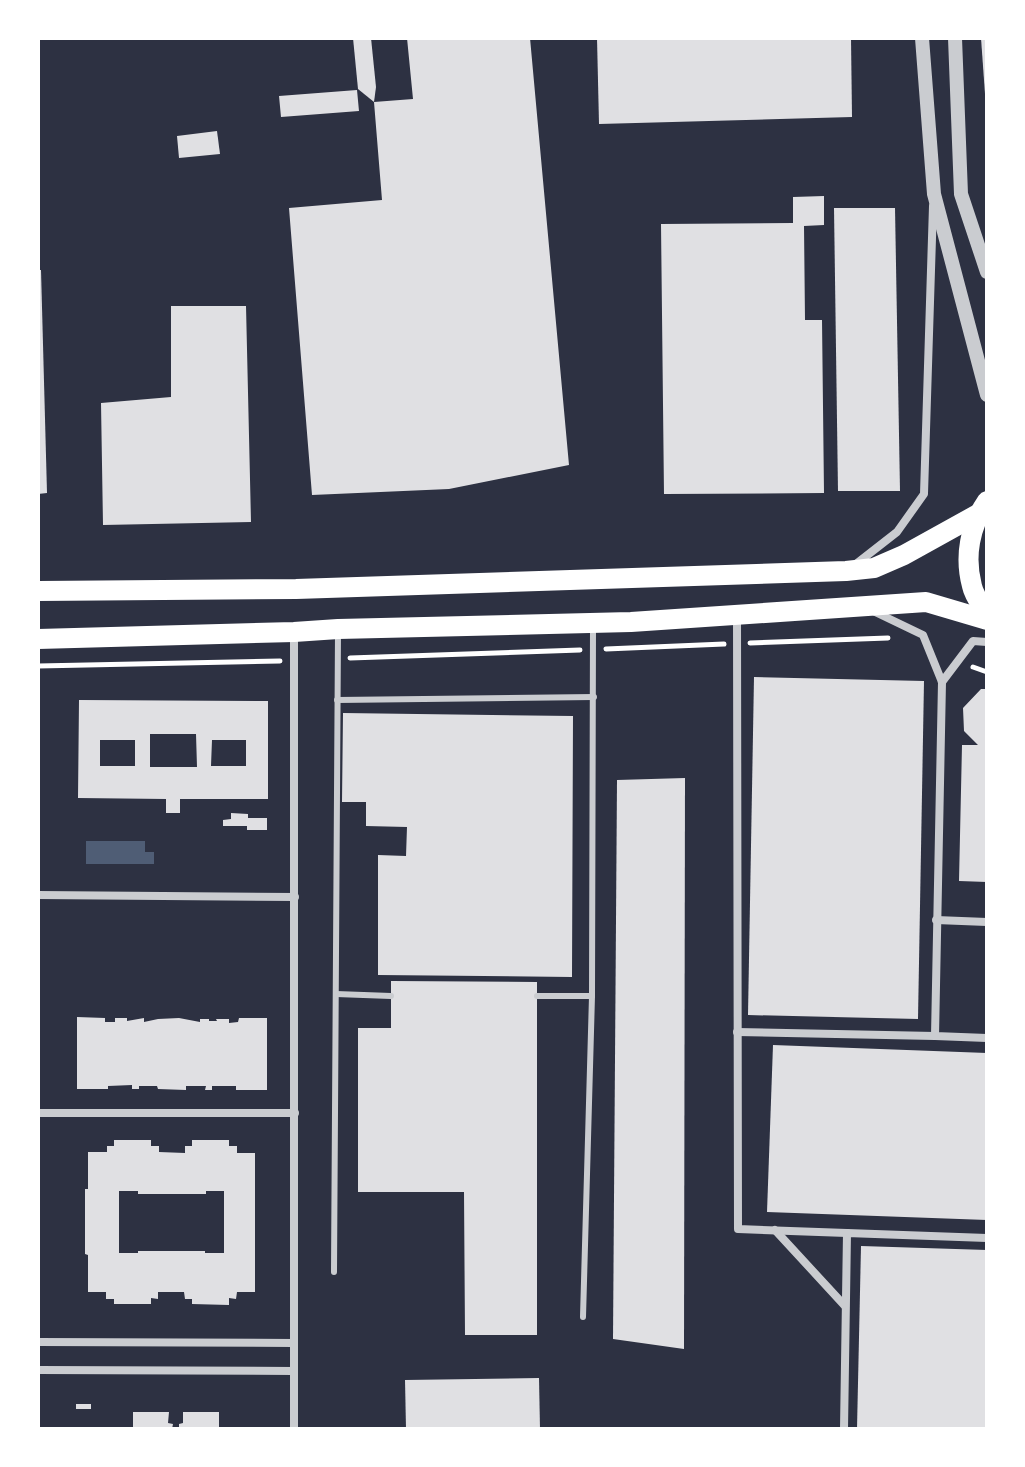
<svg xmlns="http://www.w3.org/2000/svg" width="1025" height="1467" viewBox="0 0 1025 1467" font-family="Roboto,sans-serif">
  <style>
    .water { fill: #4f5d75 }
    .building { fill: #e0e0e3; fill-rule: evenodd }
    .lines { fill: none; stroke-linecap: round; stroke-linejoin: round }
    .path { stroke: #fff; stroke-width: 5 }
    .service { stroke: #caccd0; stroke-width: 6 }
    .minor { stroke: #caccd0; stroke-width: 8 }
    .tertiary { stroke: #caccd0; stroke-width: 14 }
    .primary { stroke: #fff; stroke-width: 20 }
  </style>
  <rect width="100%" height="100%" fill="#2d3142"/>
  <path class="water" d="M86,841H145V852H154V864H86Z"/>
  <g class="building">
    <path d="M353,38H371L376,87L374,102L358,89Z"/>
    <path d="M407,38H530L569,465L449,489L312,495L289,208L382,200L374,102L413,99Z"/>
    <path d="M597,38H851L852,117L599,124Z"/>
    <path d="M981,38H987V94H985Z"/>
    <path d="M357,90L359,111L281,117L279,96Z"/>
    <path d="M217,131L220,154L179,158L177,136Z"/>
    <path d="M824,196V225L804,226L805,320H822L824,493L664,494L661,224L793,223V197Z"/>
    <path d="M834,208H895L900,491H838Z"/>
    <path d="M38,270H41L47,493L38,494Z"/>
    <path d="M171,306H246L251,522L103,525L101,403L171,397Z"/>
    <path d="M754,677L924,681L918,1019L748,1015Z"/>
    <path d="M981,689H987V882L959,881L962,745H978L964,731L963,708Z"/>
    <path d="M79,700L268,701V799H180V813H166V799L78,798ZM150,734H196L197,767H150ZM100,740H135V766H100ZM212,740H246V766H211Z"/>
    <path d="M343,713L573,716L572,977L378,975V855L406,856L407,827L366,826V802H342Z"/>
    <path d="M685,778L684,1349L613,1339L617,780Z"/>
    <path d="M231,813L248,814V818H267V830H247V826H223V820L231,819Z"/>
    <path d="M391,981L537,982V1335H465L464,1192H358V1028H391Z"/>
    <path d="M77,1017L105,1018V1022H115V1018H127V1021L144,1018V1022L158,1019L179,1018L200,1022V1019H209V1021H217L216,1019H229V1023L238,1022L239,1018H267V1090H236V1086H212V1090H205L206,1086H186V1090L158,1089L157,1086H139V1089H132V1085L108,1086V1089H77Z"/>
    <path d="M773,1045L987,1053V1220L767,1212Z"/>
    <path d="M114,1140H151V1146H159V1152L185,1153V1146H192V1140H229V1146H237V1153H255V1292H237L236,1299L229,1298V1305L192,1304V1299H185L184,1292H158V1299L151,1298V1304H114V1299H106V1292H88V1255L85,1254V1189H88V1152H107V1146H114ZM119,1191H138V1194H206V1191H224V1253H205V1251H138V1253H119Z"/>
    <path d="M861,1246L987,1250V1429H857Z"/>
    <path d="M539,1378L540,1429H406L405,1380Z"/>
    <rect x="76" y="1404" width="15" height="5"/>
    <path d="M133,1412H169L168,1423L173,1424L172,1429H133Z"/>
    <path d="M183,1412H219V1429H179V1424L183,1423Z"/>
  </g>
  <g class="lines">
    <g class="path">
      <path d="M750,643L888,638"/>
      <path d="M606,649L724,644"/>
      <path d="M350,658L580,650"/>
      <path d="M38,666L280,661"/>
      <path d="M973,667L987,672"/>
    </g>
    <g class="service">
      <path d="M337,700L594,697"/>
      <path d="M336,994L391,996"/>
      <path d="M537,996H592"/>
      <path d="M334,1272L338,633"/>
      <path d="M583,1317L592,996L593,626"/>
    </g>
    <g class="minor">
      <path d="M856,564L897,532L924,494L933,206"/>
      <path d="M871,610L923,635L942,682L935,1036L987,1038"/>
      <path d="M737,615L738,1229L847,1233"/>
      <path d="M942,682L973,641L987,642"/>
      <path d="M38,895L295,897"/>
      <path d="M936,920L987,922"/>
      <path d="M737,1032L935,1036"/>
      <path d="M38,1113H295"/>
      <path d="M775,1230L845,1306"/>
      <path d="M38,1342L294,1343"/>
      <path d="M38,1370L294,1371"/>
      <path d="M294,1429V634"/>
      <path d="M844,1429L847,1233L987,1238"/>
    </g>
    <g class="tertiary">
      <path d="M922,38L934,194L987,395"/>
      <path d="M955,38L961,194L987,272"/>
    </g>
    <g class="primary">
      <path d="M987,501C970,526 964,556 972,586C974,596 982,606 987,614"/>
      <path d="M38,591L296,589L846,571L874,568L904,555L978,514"/>
      <path d="M38,639L294,632L338,629L631,622L926,602L987,620"/>
    </g>
  </g>
  <rect width="1025" height="1467" fill="none" stroke="#ffffff" stroke-width="80"/>
</svg>
